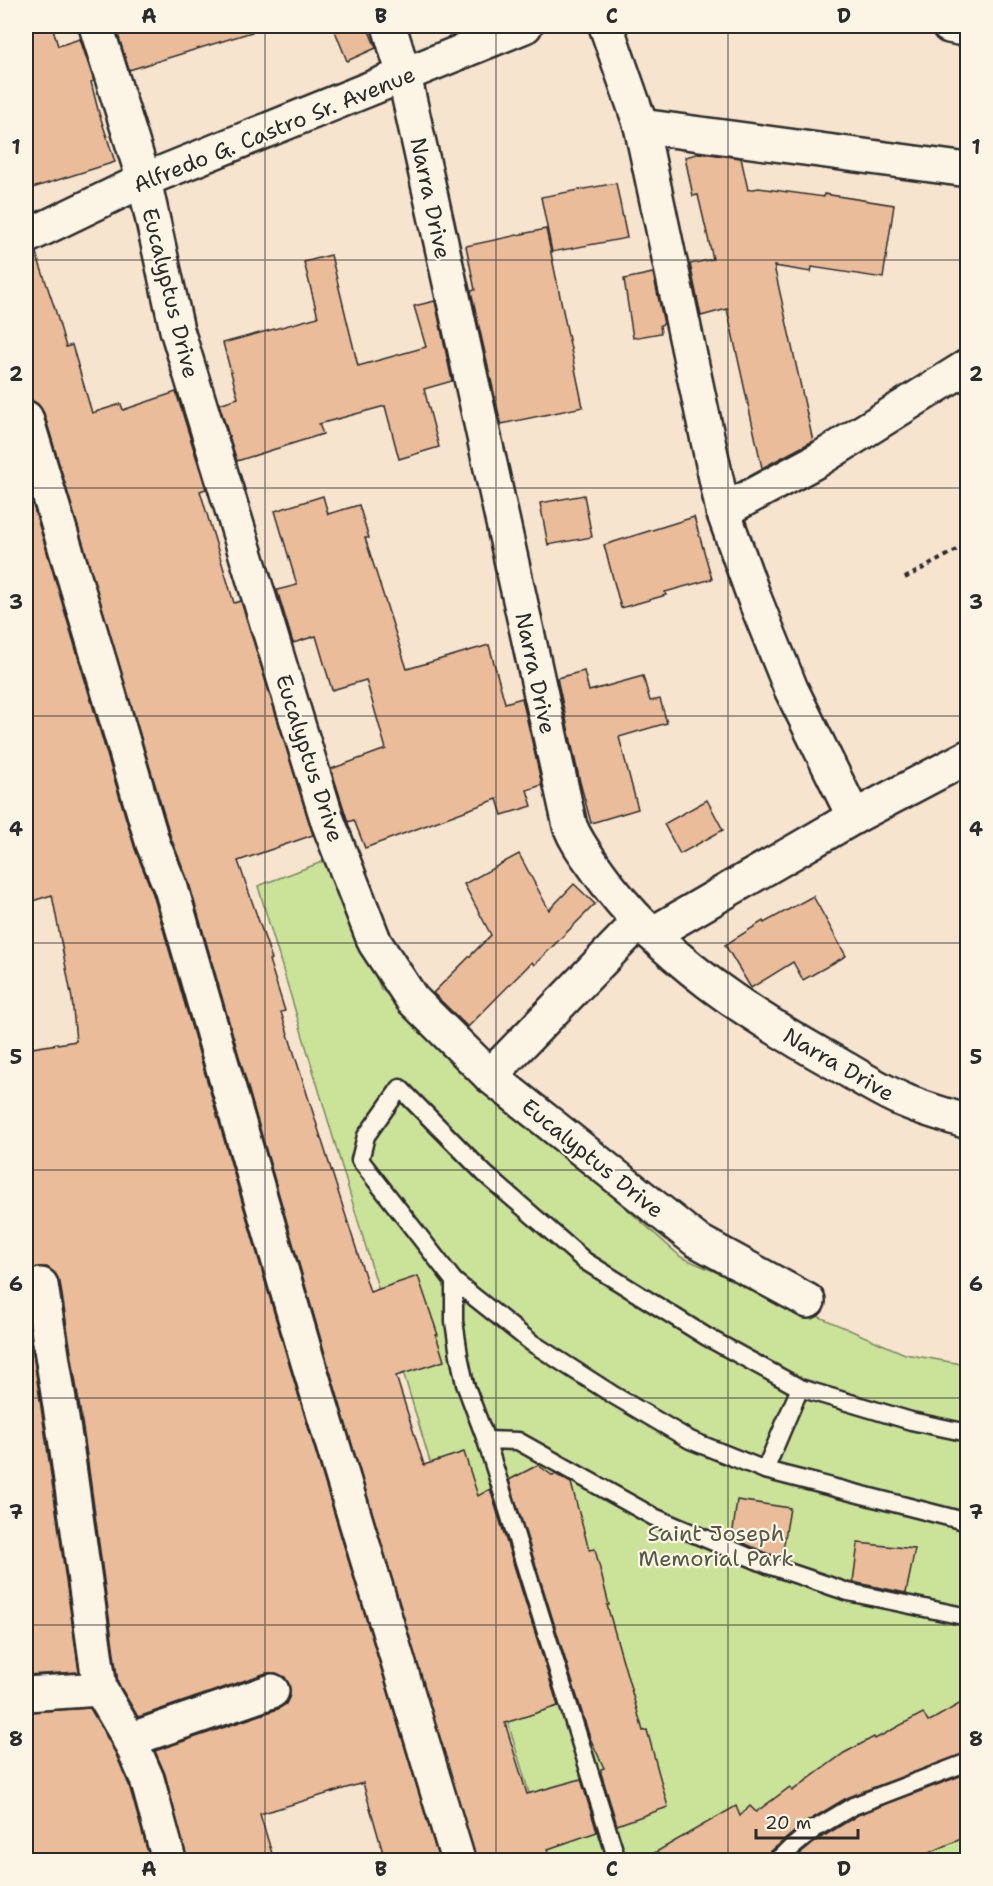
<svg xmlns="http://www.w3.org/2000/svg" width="993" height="1886" viewBox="0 0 993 1886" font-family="'Shantell Sans',sans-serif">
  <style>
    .green { fill: #cae399; stroke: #7a8762; stroke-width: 1.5 }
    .building { fill: #eabc9a; stroke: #2b2b2b; stroke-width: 1.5 }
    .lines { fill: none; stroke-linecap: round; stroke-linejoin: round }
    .lane-casing { stroke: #2b2b2b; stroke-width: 21 }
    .street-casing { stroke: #2b2b2b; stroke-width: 38 }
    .secondary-casing { stroke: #2b2b2b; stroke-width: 38 }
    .path { stroke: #2b2b2b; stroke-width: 4; stroke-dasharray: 4.5 4.5; stroke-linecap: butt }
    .lane { stroke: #fcf5e5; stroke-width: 16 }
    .street { stroke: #fcf5e5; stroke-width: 33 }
    .secondary { stroke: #fcf5e5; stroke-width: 33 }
    .grid { fill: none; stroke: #2b2b2b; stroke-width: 1.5; stroke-opacity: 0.55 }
    .labels { text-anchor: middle; stroke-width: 4.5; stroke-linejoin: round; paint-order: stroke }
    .street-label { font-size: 22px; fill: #2b2b2b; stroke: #fcf5e5 }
    .park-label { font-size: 22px; fill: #535946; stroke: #fcf5e5 }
    .neatline { fill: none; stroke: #2b2b2b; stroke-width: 2 }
    .grid-label { font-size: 20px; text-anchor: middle; font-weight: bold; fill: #2b2b2b }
  </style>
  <rect width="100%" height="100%" fill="#f7e4ce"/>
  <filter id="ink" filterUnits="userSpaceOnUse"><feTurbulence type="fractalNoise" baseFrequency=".0167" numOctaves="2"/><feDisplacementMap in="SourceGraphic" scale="12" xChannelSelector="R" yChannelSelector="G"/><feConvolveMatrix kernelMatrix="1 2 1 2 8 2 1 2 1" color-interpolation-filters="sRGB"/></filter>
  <g filter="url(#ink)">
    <path class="green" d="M330,859L381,989L681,1257L905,1354L967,1365V1860H549L258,886Z"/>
    <g class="building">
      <path d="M26,26H52L58,46L80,39L94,81L91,82L98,110L115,162L26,190Z"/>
      <path d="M123,26H251L252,32L129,70L116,28Z"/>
      <path d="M333,26H367L376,48L347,61Z"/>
      <path d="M701,153L741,158L748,190L759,188L824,197V194L894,205L883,278L812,267L811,272L774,266L813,441L762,468L727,309L701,316L690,264L713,259L698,195L693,196L685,157Z"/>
      <path d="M616,183L627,238L552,252L541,197Z"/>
      <path d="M546,229L583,407L501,424L471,291L475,290L466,246Z"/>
      <path d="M36,253L55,309L66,347L72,345L92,413L121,404L123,410L176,392L206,489L200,491L234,603L241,601L313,835L238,861L272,959L269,960L285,1011L281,1012L370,1292L418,1276L438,1335H436L444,1361L396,1376L424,1465L464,1452L478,1496L490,1489L558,1706L505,1723L527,1794L581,1779L597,1832L548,1849L552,1860H476L325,1354L189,883L171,838L44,413L38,404L31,400H26V256Z"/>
      <path d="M331,255L358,366L426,347L414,306L435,301L452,381L424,389L439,447L399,459L385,406L319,424L323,434L237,461L219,404L238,398L223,343L318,317L304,262Z"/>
      <path d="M653,273L664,324L660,325L661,333L633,338L624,279Z"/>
      <path d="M26,481L135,849L153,894L289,1364L439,1860H385L363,1783L260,1814L274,1860H187L165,1774L155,1751L278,1709L286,1704L290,1695L289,1684L285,1677L276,1673H266L138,1717L118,1683L85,1441L60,1282L55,1273L47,1267H38L30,1270L26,1275V1049L76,1041L72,999L52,895L26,903Z"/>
      <path d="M584,495L592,537L548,545L540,503Z"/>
      <path d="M323,496L328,514L359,505L369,538H365L407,669L489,645L505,703L522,698L542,785L527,790L532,806L502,815L497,799L365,848L354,820L348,822L331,769L386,749L366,680L332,690L316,636L293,643L277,590L297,585L275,511Z"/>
      <path d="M694,517L712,579L665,592L666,595L621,608L604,545Z"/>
      <path d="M584,671L589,691L643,676L650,701L660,699L667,723L619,737L638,809L591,823L580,782L557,678Z"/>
      <path d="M707,800L723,830L680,854L664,824Z"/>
      <path d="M519,854L549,910L574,884L595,904L534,965L532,962L468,1027L433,993L491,935L464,884Z"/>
      <path d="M813,896L846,956L803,980L793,962L751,988L725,945L763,921L764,923Z"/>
      <path d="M26,1307L47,1447L79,1672L26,1675Z"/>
      <path d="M538,1465L553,1476L555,1474L571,1483L589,1550L595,1549L609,1605H607L643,1731L647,1730L668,1807L617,1825L601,1773V1769L604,1768L590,1738L509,1480Z"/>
      <path d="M737,1500L790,1508L782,1556L769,1554L732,1538Z"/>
      <path d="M858,1543L915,1549L906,1593L853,1582Z"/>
      <path d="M968,1699V1752L848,1797L806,1822L770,1852L767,1860H642L736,1806L740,1816L750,1806L756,1812L790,1787L792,1791L844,1753L874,1737L875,1739L923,1713L928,1722Z"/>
      <path d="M90,1708L114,1750L129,1785L150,1860H26V1712Z"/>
      <path d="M968,1773V1836L913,1860H793L819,1839L858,1815Z"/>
    </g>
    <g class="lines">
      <g class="lane-casing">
        <g id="lane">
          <path d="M454,1281L532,1343L615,1396L690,1440L765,1470L968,1522"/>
          <path d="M486,1440L465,1384L459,1355L454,1321V1281L360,1160L366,1136L400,1088L485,1174L585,1261L707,1337L800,1388L911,1421L968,1433"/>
          <path d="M765,1470L800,1388"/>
          <path d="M617,1860L486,1440L518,1441L654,1517L768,1565L848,1592L968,1617"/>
          <path d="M777,1860L813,1830L853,1806L968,1762"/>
        </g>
      </g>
      <g class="street-casing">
        <g id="street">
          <path d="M96,26L144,180L177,330L328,822L375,943L412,999L490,1076L696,1240L808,1301"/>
          <path d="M389,26L404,75L570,826C577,844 588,857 599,873C659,957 749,1015 839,1065C860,1077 881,1091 903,1100C923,1109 946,1115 968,1122"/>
          <path d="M606,26L641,126L723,511L755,600L791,689L854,817"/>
          <path d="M641,126L968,170"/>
          <path d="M26,418L100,663L153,844L171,888L307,1359L458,1860"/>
          <path d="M723,511L818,460L968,366"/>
          <path d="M652,934L854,817L968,757"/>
          <path d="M490,1076L639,922"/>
          <path d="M100,1689L130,1740L147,1779L169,1860"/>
          <path d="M26,1694L100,1689L66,1444L41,1285"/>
          <path d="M129,1740L272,1691"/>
        </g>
      </g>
      <g class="secondary-casing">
        <g id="secondary">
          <path d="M949,26L968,30"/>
          <path d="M26,237L144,180L525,26"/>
        </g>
      </g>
      <path class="path" d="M905,578L968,544"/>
      <use href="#lane" class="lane"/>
      <use href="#street" class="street"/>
      <use href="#secondary" class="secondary"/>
    </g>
  </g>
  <path class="grid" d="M265,26V1860M496,26V1860M728,26V1860M26,260H968M26,488H968M26,716H968M26,943H968M26,1170H968M26,1398H968M26,1625H968"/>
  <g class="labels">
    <g class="street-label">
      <text transform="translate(274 129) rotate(-22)" y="8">Alfredo G. Castro Sr. Avenue</text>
      <text transform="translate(431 198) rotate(78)" y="8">Narra Drive</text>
      <text transform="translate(171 293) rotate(76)" y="8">Eucalyptus Drive</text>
      <text transform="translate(536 673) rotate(78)" y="8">Narra Drive</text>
      <text transform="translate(310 758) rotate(72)" y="8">Eucalyptus Drive</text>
      <text transform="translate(839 1064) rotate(30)" y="8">Narra Drive</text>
      <text transform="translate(593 1158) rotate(39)" y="8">Eucalyptus Drive</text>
    </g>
    <g class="park-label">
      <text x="716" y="1541">Saint Joseph<tspan x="716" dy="25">Memorial Park</tspan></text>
    </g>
  </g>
  <rect width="993" height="1886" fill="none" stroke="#fcf5e5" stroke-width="66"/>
  <path d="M756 1829v9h102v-9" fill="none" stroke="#2b2b2b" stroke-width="3"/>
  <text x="765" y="1829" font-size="18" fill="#2b2b2b" stroke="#fcf5e5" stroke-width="4.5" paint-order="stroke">20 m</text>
  <rect x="33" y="33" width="927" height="1820" class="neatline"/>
  <g class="grid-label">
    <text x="149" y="23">A</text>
    <text x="381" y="23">B</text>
    <text x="612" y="23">C</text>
    <text x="844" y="23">D</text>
    <text x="16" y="154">1</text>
    <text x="976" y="154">1</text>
    <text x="16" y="381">2</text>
    <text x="976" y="381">2</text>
    <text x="16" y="609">3</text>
    <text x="976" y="609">3</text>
    <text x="16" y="836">4</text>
    <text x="976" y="836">4</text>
    <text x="16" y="1064">5</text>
    <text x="976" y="1064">5</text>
    <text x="16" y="1291">6</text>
    <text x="976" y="1291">6</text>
    <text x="16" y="1519">7</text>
    <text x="976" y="1519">7</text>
    <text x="16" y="1746">8</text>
    <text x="976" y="1746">8</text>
    <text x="149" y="1876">A</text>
    <text x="381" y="1876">B</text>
    <text x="612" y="1876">C</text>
    <text x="844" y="1876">D</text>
  </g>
</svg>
